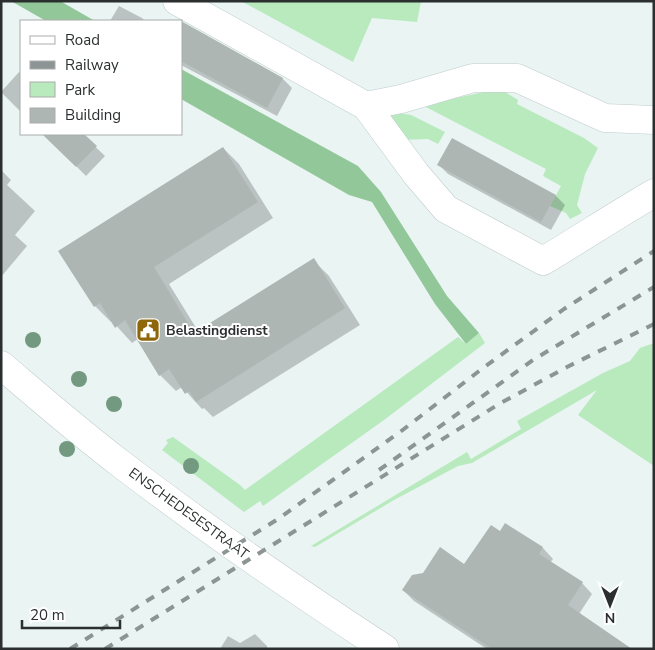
<svg xmlns="http://www.w3.org/2000/svg" width="655" height="650" viewBox="0 0 655 650" font-family="'Nunito Sans',sans-serif">
  <style>
    .green { fill: #b8eabe }
    .forest { fill: #92c899 }
    .shadow { fill: #0003 }
    .building { fill: #adb6b2 }
    .lines { fill: none; stroke-linecap: round; stroke-linejoin: round }
    .minor-casing { stroke: #c2cccc; stroke-width: 29 }
    .major-casing { stroke: #c2cccc; stroke-width: 29 }
    .minor { stroke: #fff; stroke-width: 28 }
    .major { stroke: #fff; stroke-width: 28 }
    .rail { stroke: #8c9494; stroke-width: 4; stroke-dasharray: 9 9; stroke-linecap: butt }
    .tree { fill: #749981 }
    .labels { text-anchor: middle; stroke-width: 4; stroke-linejoin: round; paint-order: stroke }
    .poi-label { font-size: 14px; font-weight: bold; fill: #2b2f2f; stroke: #fff; text-anchor: start }
    .street-label { font-size: 14px; fill: #2b2f2f; stroke: #fff }
  </style>
  <rect width="100%" height="100%" fill="#e9f4f3"/>
  <g class="green">
    <path d="M241,1H421L417,22L372,18L353,62Z"/>
    <path d="M489,91L505,92L518,100L517,104L584,138L598,148L585,174L577,205L582,213L570,219L566,213L550,206L561,186L543,176L546,169L422,105Z"/>
    <path d="M399,113L411,115L445,132L438,144L428,139L400,140L384,118Z"/>
    <path d="M479,333L485,343L384,420L263,506L260,501L244,512L162,450L168,443L166,440L173,437L240,485L245,490L458,337L466,344Z"/>
    <path d="M654,343V466L578,415L597,390L472,463L458,466L394,500L315,547L311,546L467,452L471,459L521,429L517,421L603,373L630,361L640,348Z"/>
  </g>
  <g class="forest">
    <path d="M11,1H60L95,21H46Z"/>
    <path d="M181,69L358,166L381,192L447,296L479,333L466,344L435,304L372,202L349,195L181,99Z"/>
  </g>
  <g class="shadow">
    <path d="M119,6L142,18L145,21H110Z"/>
    <path d="M182,23L283,79L292,88L277,116L181,65Z"/>
    <path d="M19,72L21,74V112L1,92Z"/>
    <path d="M44,134H82L105,156L86,176Z"/>
    <path d="M452,140L556,196L565,205L551,230L448,174L439,165Z"/>
    <path d="M223,148L239,164L273,218L169,284L198,331L313,260L329,276L360,325L213,417L204,408L202,409L182,387L176,391L160,375L138,339L132,343L112,321L111,322L95,306Z"/>
    <path d="M1,170L11,180L7,185L35,211L15,235L27,246L1,277Z"/>
    <path d="M506,525L543,548L553,559L550,563L582,583L592,594L579,614L630,649H487L414,601L403,590L464,565L500,532Z"/>
    <path d="M255,634L267,646V649H220L228,636L240,643Z"/>
  </g>
  <g class="building">
    <path d="M181,21L283,78L267,108L181,61Z"/>
    <path d="M42,134H84L97,146L76,167Z"/>
    <path d="M452,138L556,195L541,222L437,165Z"/>
    <path d="M223,147L258,202L154,267L194,333L314,258L345,308L196,402L189,391L185,394L169,369L159,376L125,320L115,328L100,303L94,307L58,251Z"/>
    <path d="M505,523L543,547L539,554L583,582L568,605L632,649H492L402,590L412,575L423,573L440,547L464,564L491,525L500,531Z"/>
  </g>
  <g class="lines">
    <g class="minor-casing">
      <g id="minor">
        <path d="M177,1L366,106L416,174L446,209L543,261C580,239 616,215 654,193"/>
        <path d="M366,106L401,99L473,78H517L605,118L654,120"/>
      </g>
    </g>
    <g class="major-casing">
      <path id="major" d="M1,365C41,399 80,433 121,464C207,530 295,590 385,649"/>
    </g>
    <use href="#minor" class="minor"/>
    <use href="#major" class="major"/>
    <g class="rail">
      <path d="M379,470L533,360L654,287"/>
      <path d="M70,649L278,519L400,432L483,368L564,309L654,251"/>
      <path d="M105,649L499,404L567,367L654,324"/>
    </g>
  </g>
  <g class="tree">
    <circle cx="33" cy="340" r="8"/>
    <circle cx="79" cy="379" r="8"/>
    <circle cx="114" cy="404" r="8"/>
    <circle cx="67" cy="449" r="8"/>
    <circle cx="191" cy="466" r="8"/>
  </g>
  <defs>
    <g id="civic-square" transform="scale(1.25)"><rect x="-9" y="-9" width="18" height="18" rx="4" fill="#8d670a" stroke="#fff"/><path d="M-.6-6.5H3V-4.5H.6V-3L4-1V1h2V6H-6V1h2V-1L-.6-3ZM-1.2 2.5V6h2.4V2.5Z" fill="#fff"/></g>
  </defs>
  <g fill-rule="evenodd">
    <use href="#civic-square" x="148" y="330"/>
  </g>
  <g class="labels">
    <g class="poi-label">
      <text x="166" y="335">Belastingdienst</text>
    </g>
    <g class="street-label">
      <text transform="translate(189 513) rotate(36)" y="5">ENSCHEDESESTRAAT</text>
    </g>
  </g>
  <rect width="655" height="650" fill="none" stroke="#2b2f2f" stroke-width="5"/>
  <rect x="20" y="20" width="162" height="115" fill="#ffffff" stroke="#aaacac"/>
  <rect x="30" y="36" width="25" height="8" fill="#ffffff" stroke="#aaacac"/>
  <text x="65" y="45" font-size="15" fill="#2b2f2f">Road</text>
  <rect x="30" y="61" width="25" height="8" fill="#8c9494" stroke="#aaacac"/>
  <text x="65" y="70" font-size="15" fill="#2b2f2f">Railway</text>
  <rect x="30" y="82" width="25" height="15" fill="#b8eabe" stroke="#aaacac"/>
  <text x="65" y="95" font-size="15" fill="#2b2f2f">Park</text>
  <rect x="30" y="108" width="25" height="15" fill="#adb6b2" stroke="#aaacac"/>
  <text x="65" y="120" font-size="15" fill="#2b2f2f">Building</text>
  <g transform="translate(610 605) rotate(180)" stroke="#ffffff" stroke-width="4" paint-order="stroke">
  <path d="M0-4L9 19L0 12L-9 19Z" fill="#2b2f2f"/>
  <text y="-8" font-size="14" font-weight="bold" text-anchor="middle" fill="#2b2f2f">N</text>
  </g>
  <path d="M22 620v8h98v-8" fill="none" stroke="#2b2f2f" stroke-width="2.5"/>
  <text x="30" y="620" font-size="15" fill="#2b2f2f" stroke="#ffffff" stroke-width="4" paint-order="stroke">20 m</text>
</svg>
